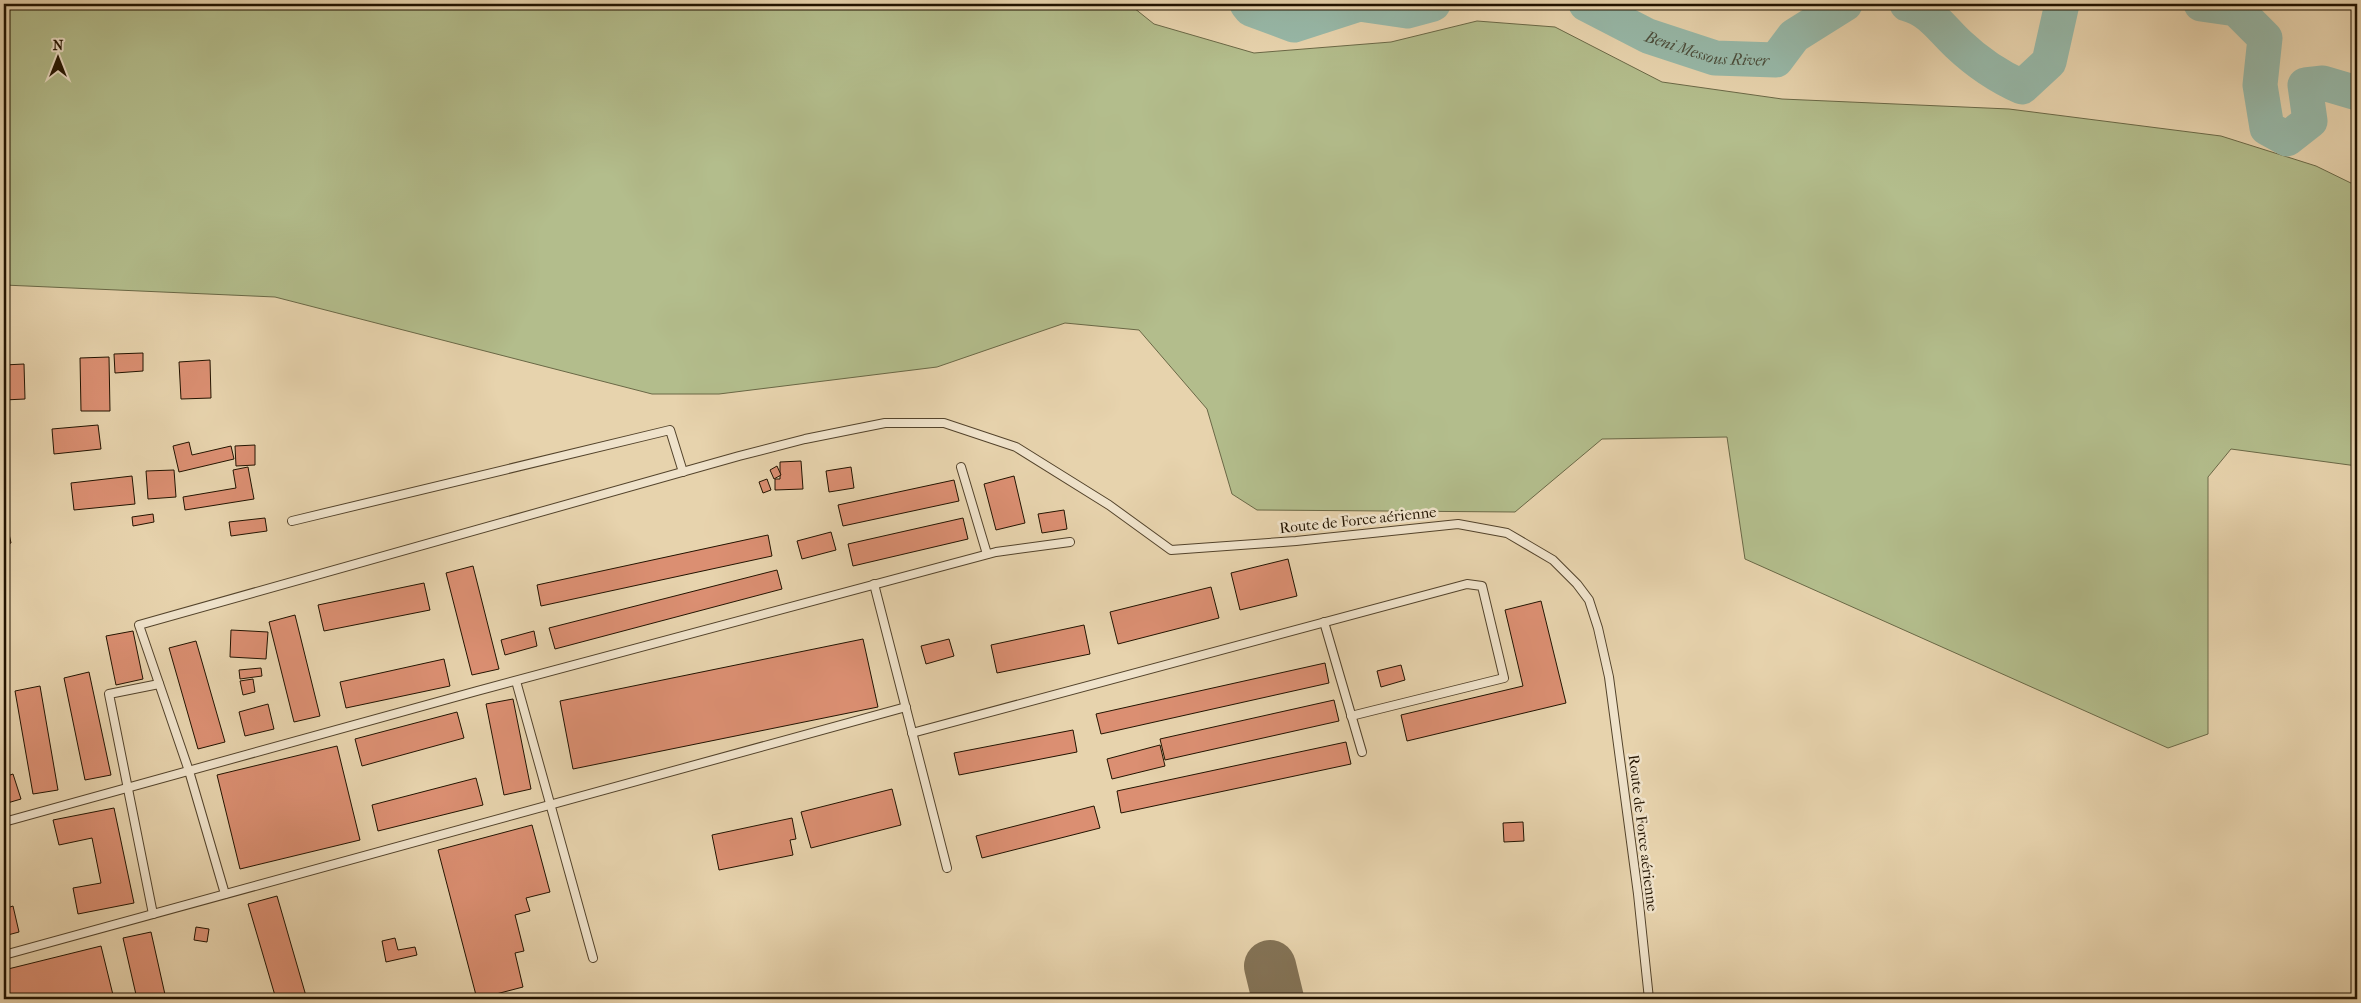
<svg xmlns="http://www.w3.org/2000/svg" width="2361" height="1003" viewBox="0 0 2361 1003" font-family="'IM FELL French Canon',serif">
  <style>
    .green { fill: #b3bd8c; stroke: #6a6846 }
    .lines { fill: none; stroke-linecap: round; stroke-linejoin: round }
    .river { stroke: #97b8a8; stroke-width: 35 }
    .taxiway { stroke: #847356; stroke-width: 52 }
    .building { fill: #db8f72; stroke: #221300 }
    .lane-casing { stroke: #53432b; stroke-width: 10 }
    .lane { stroke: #efe2ca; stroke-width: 8 }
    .labels { text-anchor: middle; stroke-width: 5; stroke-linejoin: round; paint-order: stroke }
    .street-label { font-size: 15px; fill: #221300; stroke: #efe2ca }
    .water-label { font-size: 16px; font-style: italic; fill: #4b4d3b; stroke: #efe2ca }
  </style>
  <rect width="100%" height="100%" fill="#e7d3ad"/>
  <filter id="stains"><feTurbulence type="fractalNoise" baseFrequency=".004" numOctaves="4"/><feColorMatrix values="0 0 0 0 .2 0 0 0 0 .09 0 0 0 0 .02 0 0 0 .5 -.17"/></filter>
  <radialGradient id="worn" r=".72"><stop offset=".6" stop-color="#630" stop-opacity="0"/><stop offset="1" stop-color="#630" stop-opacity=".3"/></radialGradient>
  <path class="green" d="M4,4H1129L1154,24L1254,53L1391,42L1477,21L1555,27L1662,82L1782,99L2009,109L2221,136L2316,166L2357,186V466L2231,449L2208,477V734L2168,748L1745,559L1727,437L1602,439L1515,512L1257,510L1232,494L1207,409L1139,330L1065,323L937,367L719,394H652L275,297L4,285Z"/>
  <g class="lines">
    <g class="river">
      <path d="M1247,4L1251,9L1294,25L1359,4L1407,11L1433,4"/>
      <path id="s1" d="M1586,4L1648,36L1715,58L1776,60L1794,36L1845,4"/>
      <path d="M1907,4C1931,11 1940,27 1958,44C1977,62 1997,76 2022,87L2049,62L2062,4"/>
      <path d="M2201,4L2236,9L2265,38L2260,85L2267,128L2287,139L2310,121L2305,85L2323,83L2357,93"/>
    </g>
    <path class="taxiway" d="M1270,966L1278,999"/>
  </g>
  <g class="building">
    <path d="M143,353V371L115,373L114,354Z"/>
    <path d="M109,357L110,411H81L80,358Z"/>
    <path d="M210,360L211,398L181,399L179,362Z"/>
    <path d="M24,364L25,399L4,400V365Z"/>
    <path d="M98,425L101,449L54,454L52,429Z"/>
    <path d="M189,442L192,455L231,446L234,459L179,472L173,446Z"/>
    <path d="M255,445V465L236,466L235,446Z"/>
    <path d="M801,461L803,489L775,490V479H780V462Z"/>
    <path d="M777,466L781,475L774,479L770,470Z"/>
    <path d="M248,467L254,499L185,510L183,497L236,488L233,470Z"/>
    <path d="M851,467L854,488L829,492L826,471Z"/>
    <path d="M174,470L176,497L148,499L146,471Z"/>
    <path d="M132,476L135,504L74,510L71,483Z"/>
    <path d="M1014,476L1025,523L996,530L984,484Z"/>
    <path d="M767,479L771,490L763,493L759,482Z"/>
    <path d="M954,480L959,501L843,526L838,505Z"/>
    <path d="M1064,510L1067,529L1042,533L1038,514Z"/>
    <path d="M4,511L11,543L4,545Z"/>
    <path d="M153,514L154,522L133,526L132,517Z"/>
    <path d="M265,518L267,531L231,536L229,522Z"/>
    <path d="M963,518L968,539L853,566L848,544Z"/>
    <path d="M831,532L836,550L802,559L797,541Z"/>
    <path d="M768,535L772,556L541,606L537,585Z"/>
    <path d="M1288,559L1297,596L1240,610L1231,573Z"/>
    <path d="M473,566L499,669L472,675L446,573Z"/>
    <path d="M777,570L782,589L555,649L549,628Z"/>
    <path d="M424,583L430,610L324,631L318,605Z"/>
    <path d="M1211,587L1219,618L1118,644L1110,612Z"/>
    <path d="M1541,601L1566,703L1407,741L1401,715L1523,686L1505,610Z"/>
    <path d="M295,615L320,716L294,722L269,622Z"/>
    <path d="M1084,625L1090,654L997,673L991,645Z"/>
    <path d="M231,630L268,632L266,659L230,657Z"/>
    <path d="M133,631L143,679L116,685L106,636Z"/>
    <path d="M534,631L537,646L505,655L501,640Z"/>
    <path d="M863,639L878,707L573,769L560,701Z"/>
    <path d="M949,639L954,656L926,664L921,646Z"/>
    <path d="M196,641L225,742L198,749L169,648Z"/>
    <path d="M444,659L450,686L346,708L340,682Z"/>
    <path d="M1325,663L1329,683L1101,734L1096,714Z"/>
    <path d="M1401,665L1405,680L1381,687L1377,671Z"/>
    <path d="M261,668L262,676L240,679L239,670Z"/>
    <path d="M89,672L111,775L85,780L64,678Z"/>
    <path d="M253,679L255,692L243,695L240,681Z"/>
    <path d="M40,686L58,790L33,794L15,691Z"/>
    <path d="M513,699L531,789L504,795L486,704Z"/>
    <path d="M1334,700L1339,721L1165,760L1160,739Z"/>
    <path d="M268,704L274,729L245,736L239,712Z"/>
    <path d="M457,712L464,738L362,766L355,739Z"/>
    <path d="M1073,730L1077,752L959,775L954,753Z"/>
    <path d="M1346,742L1351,764L1121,813L1117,791Z"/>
    <path d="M1160,745L1165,766L1112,779L1107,759Z"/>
    <path d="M337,746L360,840L240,869L217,775Z"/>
    <path d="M13,774L21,799L4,804V777Z"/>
    <path d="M476,778L483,805L378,831L372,805Z"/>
    <path d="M892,789L901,825L811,848L801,812Z"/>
    <path d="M1094,806L1100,828L982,858L976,836Z"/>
    <path d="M114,808L134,903L78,914L73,888L101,883L92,838L59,845L53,820Z"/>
    <path d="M792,818L796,839L790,840L793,855L719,870L712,835Z"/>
    <path d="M1523,822L1524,841L1504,842L1503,823Z"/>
    <path d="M532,825L550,892L526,898L530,911L515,915L524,951L515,953L523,987L477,999L438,850Z"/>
    <path d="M277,896L306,996L296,999H276L248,904Z"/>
    <path d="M13,906L19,932L4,936V909Z"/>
    <path d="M196,927L209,929L207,942L194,940Z"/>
    <path d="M151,932L166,999H137L123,938Z"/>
    <path d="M395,938L398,950L415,947L417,955L386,962L382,941Z"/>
    <path d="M101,946L114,999H6L4,970Z"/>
  </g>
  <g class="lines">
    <g class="lane-casing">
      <g id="lane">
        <path d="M961,467L987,554"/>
        <path d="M292,521L670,430L683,472"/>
        <path d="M874,584L947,868"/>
        <path d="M1324,622L1362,752"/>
        <path d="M516,681L593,958"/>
        <path d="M912,733L1467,584L1482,586L1504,678L1351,716"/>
        <path d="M4,822L477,691L996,552L1070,542"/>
        <path d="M225,894L189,771L139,625L739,456L805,439L885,423H944L1016,447L1109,505L1171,550L1296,541L1458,524L1507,533L1553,560L1577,584L1589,600L1598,628L1609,677L1638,894L1649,999"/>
        <path d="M153,914L109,694L159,684"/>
        <path d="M4,955L906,707"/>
      </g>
    </g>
    <use href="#lane" class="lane"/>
  </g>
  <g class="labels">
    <g class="street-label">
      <text transform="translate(1358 520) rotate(-6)" y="5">Route de Force aérienne</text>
      <text transform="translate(1643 833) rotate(83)" y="5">Route de Force aérienne</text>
    </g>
    <g class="water-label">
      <text dy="6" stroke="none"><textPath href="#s1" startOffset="131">Beni Messous River</textPath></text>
    </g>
  </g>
  <rect width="2361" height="1003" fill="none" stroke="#e7d3ad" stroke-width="20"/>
  <rect x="5" y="5" width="2351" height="993" fill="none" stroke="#221300" stroke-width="2.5"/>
  <rect x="10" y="10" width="2341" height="983" fill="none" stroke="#221300"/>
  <g transform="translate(58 58)" stroke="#efe2ca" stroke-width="4" paint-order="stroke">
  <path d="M0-4L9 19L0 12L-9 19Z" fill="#221300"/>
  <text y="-8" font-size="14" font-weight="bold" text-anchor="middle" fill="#221300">N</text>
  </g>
  <rect width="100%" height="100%" filter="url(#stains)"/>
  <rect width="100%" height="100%" fill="url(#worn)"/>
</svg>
